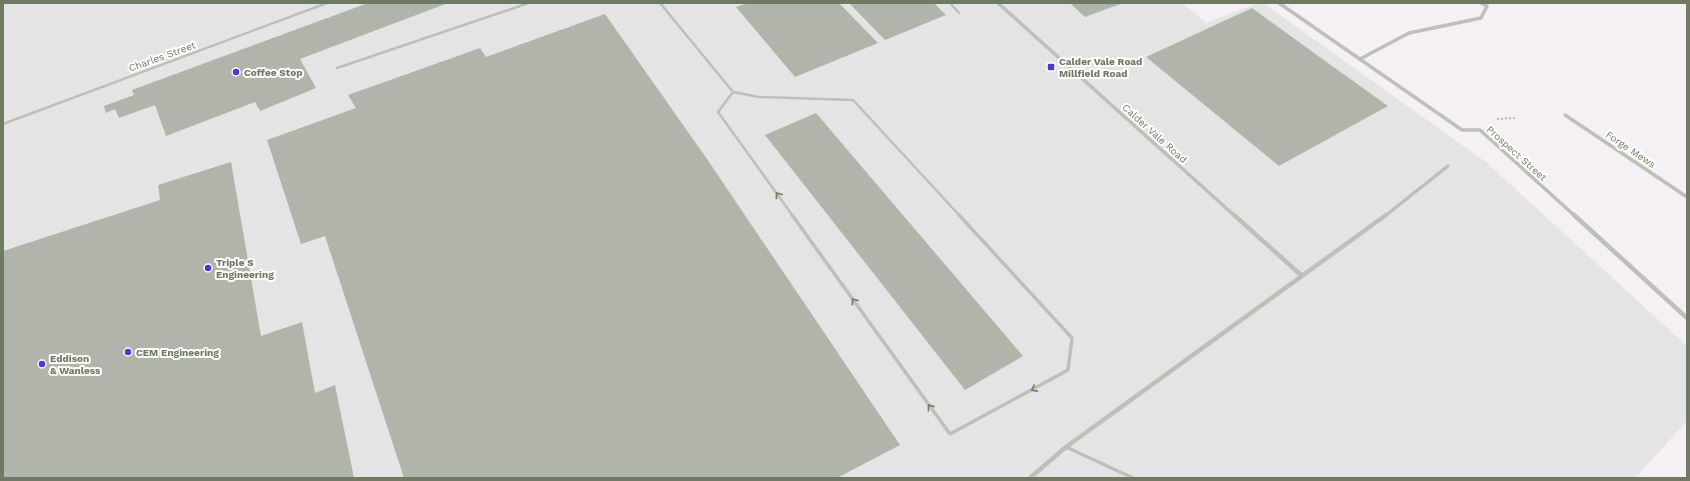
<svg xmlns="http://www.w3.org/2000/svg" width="1690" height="481" viewBox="0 0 1690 481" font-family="'Work Sans',sans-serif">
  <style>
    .built { fill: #e5e4e4 }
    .building { fill: #b0b4aa }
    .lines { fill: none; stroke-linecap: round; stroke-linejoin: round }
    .path { stroke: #b5b7b1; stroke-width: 2; stroke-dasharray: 2 2; stroke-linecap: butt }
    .lane-far1 { stroke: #bdc0b9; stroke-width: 2.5 }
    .lane { stroke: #bdc0b9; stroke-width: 3.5 }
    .street-far1 { stroke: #bdc0b9; stroke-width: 3.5 }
    .street { stroke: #bdc0b9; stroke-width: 4.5 }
    .oneway { stroke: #707962 }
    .poi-dot { fill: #5135cf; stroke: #fff; stroke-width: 1.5 }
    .labels { text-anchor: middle; stroke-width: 4; stroke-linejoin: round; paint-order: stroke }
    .street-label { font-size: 10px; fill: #707962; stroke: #fff }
    .poi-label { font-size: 10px; font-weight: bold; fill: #707962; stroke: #fff; text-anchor: start }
  </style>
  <rect width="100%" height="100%" fill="#f4f0f4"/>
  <path class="built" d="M3,3H1182L1206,23L1258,3H1263L1487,163L1687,346V421L1635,478H3Z"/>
  <g class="building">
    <path d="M368,3H448L300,59L316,88L260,111L255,102L166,136L155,105L119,118L115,109L106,113L104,106L134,95L132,90Z"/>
    <path d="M748,3H839L878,43L795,77L736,7Z"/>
    <path d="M849,3H934L946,15L885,40Z"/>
    <path d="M1070,3H1123L1085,17Z"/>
    <path d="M1252,8L1321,58L1388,106L1279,166L1146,57Z"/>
    <path d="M605,14L707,159L900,445L837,478H404L325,236L301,244L267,140L356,108L348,95L480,48L486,57Z"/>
    <path d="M816,113L1023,356L965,390L765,135Z"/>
    <path d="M231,162L261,336L302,322L315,393L335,385L354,478H3V251L160,200L158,185Z"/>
  </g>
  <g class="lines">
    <path class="path" d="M1497,119L1516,118"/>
    <g class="lane-far1">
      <path d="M660,3L733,92"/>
      <path d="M950,3L959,13"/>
      <path d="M337,68L529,3"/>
      <path d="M733,92L759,97L853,100L960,216"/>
      <path d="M733,92L718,112L793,216"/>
      <path d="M3,124L327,3"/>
    </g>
    <g class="lane">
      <path d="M792,215L950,434L1068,370L1072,338L959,215"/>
      <path d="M1066,447L1133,478"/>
    </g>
    <g class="street-far1">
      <path d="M998,3L1235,216"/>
      <path d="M1279,3L1462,130H1480L1575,216"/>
      <path d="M1360,59L1409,33L1481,18L1487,6L1481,3"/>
      <path d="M1565,115L1687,197"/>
      <path d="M1385,216L1448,166"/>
    </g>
    <g class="street">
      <path d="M1234,215L1301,275"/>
      <path d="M1574,215L1687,318"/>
      <path d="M1030,478L1066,447L1386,215"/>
    </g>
  </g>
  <defs><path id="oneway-chevron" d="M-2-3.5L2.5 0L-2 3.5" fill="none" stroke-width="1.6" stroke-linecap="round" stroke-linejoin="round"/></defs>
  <g class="oneway">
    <use href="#oneway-chevron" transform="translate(778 195) rotate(-126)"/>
    <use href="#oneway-chevron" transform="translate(854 301) rotate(-126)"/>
    <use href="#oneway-chevron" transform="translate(1034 389) rotate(152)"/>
    <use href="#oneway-chevron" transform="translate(930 407) rotate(-126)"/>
  </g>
  <g class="poi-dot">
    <rect x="1047" y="63" width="8" height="8" rx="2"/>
    <circle cx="236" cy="72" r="4"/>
    <circle cx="208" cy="268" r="4"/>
    <circle cx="128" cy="352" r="4"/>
    <circle cx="42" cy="364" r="4"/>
  </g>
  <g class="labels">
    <g class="street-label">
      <text transform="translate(162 56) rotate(-20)" y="4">Charles Street</text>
      <text transform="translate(1155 133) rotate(42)" y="4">Calder Vale Road</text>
      <text transform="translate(1631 149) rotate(34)" y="4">Forge Mews</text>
      <text transform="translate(1517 153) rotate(42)" y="4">Prospect Street</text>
    </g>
    <g class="poi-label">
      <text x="1059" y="65">Calder Vale Road<tspan x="1059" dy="12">Millfield Road</tspan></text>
      <text x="244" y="76">Coffee Stop</text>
      <text x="216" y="266">Triple S<tspan x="216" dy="12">Engineering</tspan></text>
      <text x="136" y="356">CEM Engineering</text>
      <text x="50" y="362">Eddison<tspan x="50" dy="12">&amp; Wanless</tspan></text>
    </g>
  </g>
  <rect width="1690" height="481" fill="none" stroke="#707962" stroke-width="8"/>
</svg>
